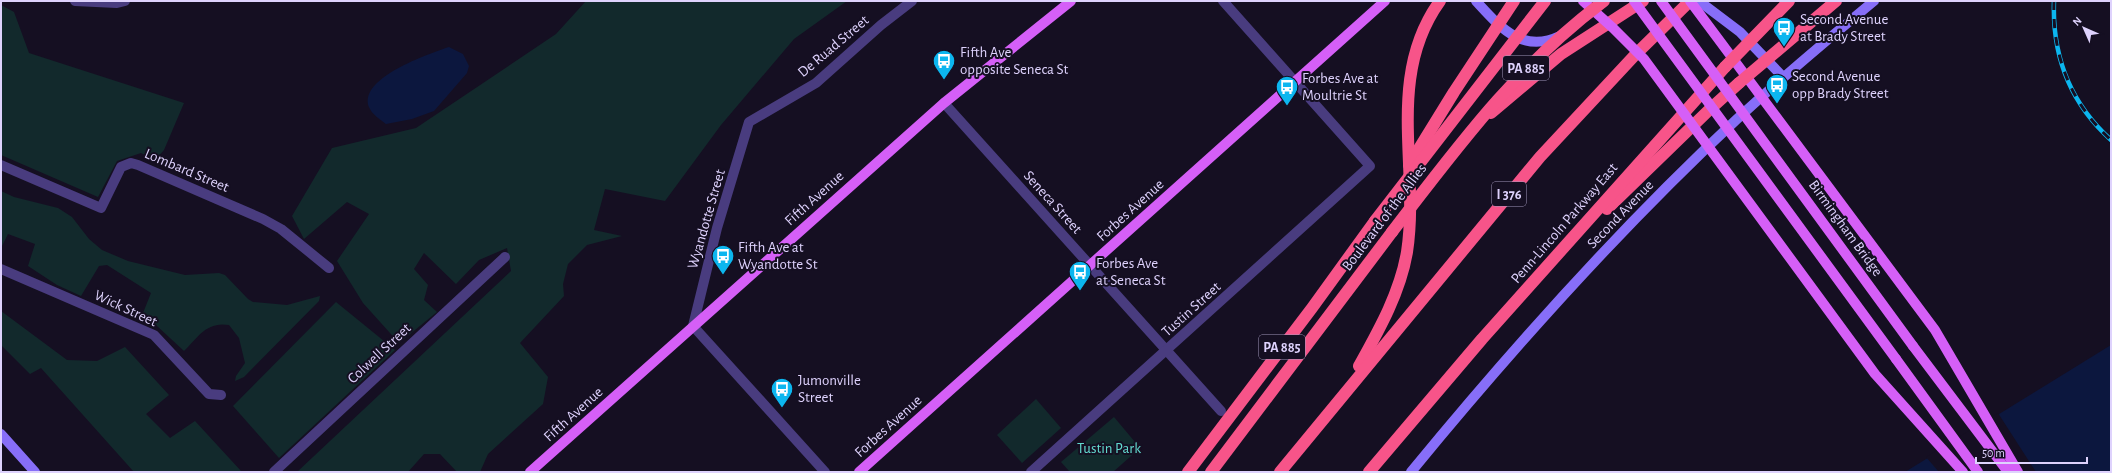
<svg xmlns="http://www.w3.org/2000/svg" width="2112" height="473" viewBox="0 0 2112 473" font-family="'Alegreya Sans',sans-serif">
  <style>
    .green { fill: #12292c }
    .water { fill: #0c173e }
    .pier { fill: #150f22 }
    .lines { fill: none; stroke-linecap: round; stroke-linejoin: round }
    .street { stroke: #493c7f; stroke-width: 10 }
    .secondary { stroke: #876ef8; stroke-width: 10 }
    .primary { stroke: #d55ff7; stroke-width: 10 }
    .highway { stroke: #f75489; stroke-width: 12 }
    .rail-casing { stroke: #0cb6ef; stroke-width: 4.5 }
    .rail { stroke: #150f22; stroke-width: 3; stroke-dasharray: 9; stroke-linecap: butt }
    .primary-bridge { stroke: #d55ff7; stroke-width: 10 }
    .highway-bridge { stroke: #f75489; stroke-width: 12 }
    .labels { text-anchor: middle; stroke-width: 4; stroke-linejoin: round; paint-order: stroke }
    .shield { fill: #150f22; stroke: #a298bb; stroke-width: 1 }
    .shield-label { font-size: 14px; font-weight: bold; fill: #ded2fd }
    .poi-label { font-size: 15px; fill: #ded2fd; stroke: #150f22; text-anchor: start }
    .street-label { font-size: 15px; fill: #ded2fd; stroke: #150f22 }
    .park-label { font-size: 15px; fill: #62d9ce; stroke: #150f22 }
  </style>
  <rect width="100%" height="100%" fill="#150f22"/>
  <g class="green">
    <path d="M586,1H847L794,39L721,125L665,201L605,189L594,230L622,236L587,245L568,264L563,284L564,296L520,343L548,377L543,404L488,454L480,472H457L440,454H424L408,472H297L511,271L507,248L479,260L456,284L424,253L414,269L428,285L424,300L437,312L399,343L363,303L337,261L369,214L347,202L304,239L292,216L332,148L416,128L556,34Z"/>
    <path d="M1,5L14,12L29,53L184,103L164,150L155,160L141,153L117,161L98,197L1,155Z"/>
    <path d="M1,191L14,197L58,208L72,217L89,239L102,250L128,261L185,275L219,273L225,275L248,299L253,302L287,305L320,296L319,301L244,377L235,381L236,376L245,363L239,338L229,325C207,321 198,337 184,351L143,313L151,293L107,265L99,266L81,296L57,285L28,266L35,244L8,234L1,248Z"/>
    <path d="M336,302L395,350L279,458L233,406Z"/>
    <path d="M1,311L67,360L97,361L125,347L169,395L146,414L170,438L195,421L241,471L134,472L41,368L30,374L1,345Z"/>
    <path d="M1036,399L1061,428L1022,463L997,435Z"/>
    <path d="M1114,417L1140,448L1113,472H1070L1061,462Z"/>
  </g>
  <g class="water">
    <path d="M449,47L463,54L469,66L467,73L434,111L412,119L386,124C380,119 373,115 370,109C354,79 431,53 449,47Z"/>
    <path d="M2111,345V472H1905Z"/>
  </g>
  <path class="pier" d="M1998,413L2036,472H1939L1926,457Z"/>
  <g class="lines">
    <g class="street">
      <path d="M75,1L117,3L125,1"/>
      <path d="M944,103L1221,411"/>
      <path d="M1,165L101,208L121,167L131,163L138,165L263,219L281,229L329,268"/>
      <path d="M1,269L154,335L209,394L221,395"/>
      <path d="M274,472L505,257"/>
      <path d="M825,472L693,326L717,228L749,122L816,83L881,25L912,1"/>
      <path d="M1031,472L1370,166L1223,1"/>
    </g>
    <g class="secondary">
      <path d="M1476,1C1500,27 1522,54 1560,36"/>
      <path d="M1699,1L1740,32L1783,77"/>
      <path d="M1,434L35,472"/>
      <path d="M1411,472C1512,349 1619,229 1736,120C1780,79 1827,40 1874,1"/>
    </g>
    <g class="primary">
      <path d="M1913,346L2008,472"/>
      <path d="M1896,359L1978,472"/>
      <path d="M530,472L944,103L1071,1"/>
      <path d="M859,472L1385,1"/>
    </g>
    <g class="highway">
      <path d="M1491,113L1561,54L1643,1"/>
      <path d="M1607,209L1709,110L1739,83"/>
      <path d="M1359,366C1379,330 1400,293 1407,252C1420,167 1385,77 1440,1"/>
      <path d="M1188,472L1312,308L1375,221"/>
      <path d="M1211,472L1392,232"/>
      <path d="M1280,472L1540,157L1635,55L1690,1"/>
      <path d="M1369,472L1482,339L1725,67"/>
    </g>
    <g class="rail-casing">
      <path id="rail" d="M2054,1C2052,55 2070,103 2111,140"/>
    </g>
    <use href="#rail" class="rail"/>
    <g class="primary-bridge">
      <path d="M1583,1L1613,28L1644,59L1875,374L1963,472"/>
      <path d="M1634,1L1896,359"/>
      <path d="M1661,1L1913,346"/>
      <path d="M1690,1L1935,330L2018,472"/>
    </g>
    <g class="highway-bridge">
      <path d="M1725,67L1789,1"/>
      <path d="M1739,83L1836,1"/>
      <path d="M1409,165L1454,92L1514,1"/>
      <path d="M1375,221L1545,1"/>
      <path d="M1392,232C1459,145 1515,68 1604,1"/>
    </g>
  </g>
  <defs>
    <g id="bus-pin" transform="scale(1.15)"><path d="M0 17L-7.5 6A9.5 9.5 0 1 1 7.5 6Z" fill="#0cb6ef" stroke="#150f22"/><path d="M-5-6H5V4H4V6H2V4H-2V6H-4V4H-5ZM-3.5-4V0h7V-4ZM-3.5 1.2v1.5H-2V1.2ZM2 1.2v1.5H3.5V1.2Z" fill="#fff"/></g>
  </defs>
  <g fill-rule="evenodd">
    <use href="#bus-pin" x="1784" y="28"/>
    <use href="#bus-pin" x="944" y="61"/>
    <use href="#bus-pin" x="1777" y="85"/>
    <use href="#bus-pin" x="1287" y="87"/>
    <use href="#bus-pin" x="723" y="256"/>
    <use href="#bus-pin" x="1080" y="272"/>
    <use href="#bus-pin" x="782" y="389"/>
  </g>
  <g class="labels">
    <g class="shield">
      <rect x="1503" y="56" width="46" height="24" rx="3"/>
      <rect x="1492" y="182" width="34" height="24" rx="3"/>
      <rect x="1259" y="335" width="46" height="24" rx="3"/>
    </g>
    <g class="shield-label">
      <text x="1526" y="73">PA 885</text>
      <text x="1509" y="199">I 376</text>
      <text x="1282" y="352">PA 885</text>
    </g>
    <g class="poi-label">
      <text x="1800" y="24">Second Avenue<tspan x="1800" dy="17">at Brady Street</tspan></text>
      <text x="960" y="57">Fifth Ave<tspan x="960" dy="17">opposite Seneca St</tspan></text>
      <text x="1792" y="81">Second Avenue<tspan x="1792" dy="17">opp Brady Street</tspan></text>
      <text x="1302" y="83">Forbes Ave at<tspan x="1302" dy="17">Moultrie St</tspan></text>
      <text x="738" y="252">Fifth Ave at<tspan x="738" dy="17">Wyandotte St</tspan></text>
      <text x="1096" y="268">Forbes Ave<tspan x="1096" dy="17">at Seneca St</tspan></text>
      <text x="798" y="385">Jumonville<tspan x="798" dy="17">Street</tspan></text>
    </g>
    <g class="street-label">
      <text transform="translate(833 46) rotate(-40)" y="5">De Ruad Street</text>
      <text transform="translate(187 170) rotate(23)" y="5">Lombard Street</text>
      <text transform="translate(814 198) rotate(-42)" y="5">Fifth Avenue</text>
      <text transform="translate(1053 202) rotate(48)" y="5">Seneca Street</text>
      <text transform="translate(1130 210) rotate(-42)" y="5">Forbes Avenue</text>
      <text transform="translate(1620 214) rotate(-46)" y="5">Second Avenue</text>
      <text transform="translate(1384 217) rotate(-53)" y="5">Boulevard of the Allies</text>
      <text transform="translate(706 219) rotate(-74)" y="5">Wyandotte Street</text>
      <text transform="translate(1564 223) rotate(-49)" y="5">Penn-Lincoln Parkway East</text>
      <text transform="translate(1846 228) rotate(54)" y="5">Birmingham Bridge</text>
      <text transform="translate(126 308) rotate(25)" y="5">Wick Street</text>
      <text transform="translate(1191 309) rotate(-42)" y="5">Tustin Street</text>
      <text transform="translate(379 353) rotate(-43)" y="5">Colwell Street</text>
      <text transform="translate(573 414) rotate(-42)" y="5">Fifth Avenue</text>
      <text transform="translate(888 426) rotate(-42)" y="5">Forbes Avenue</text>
    </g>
    <g class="park-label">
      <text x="1109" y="453">Tustin Park</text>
    </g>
  </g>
  <rect width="2112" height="473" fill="none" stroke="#ded2fd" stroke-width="4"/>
  <g transform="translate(2084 28) rotate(315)" stroke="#150f22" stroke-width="3" paint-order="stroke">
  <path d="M0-3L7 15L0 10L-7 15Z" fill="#ded2fd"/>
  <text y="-6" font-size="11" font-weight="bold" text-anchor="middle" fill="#ded2fd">N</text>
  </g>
  <path d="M1976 457v6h111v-6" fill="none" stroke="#ded2fd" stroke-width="2"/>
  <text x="1982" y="457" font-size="12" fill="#ded2fd" stroke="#150f22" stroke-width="3" paint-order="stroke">50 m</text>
</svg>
